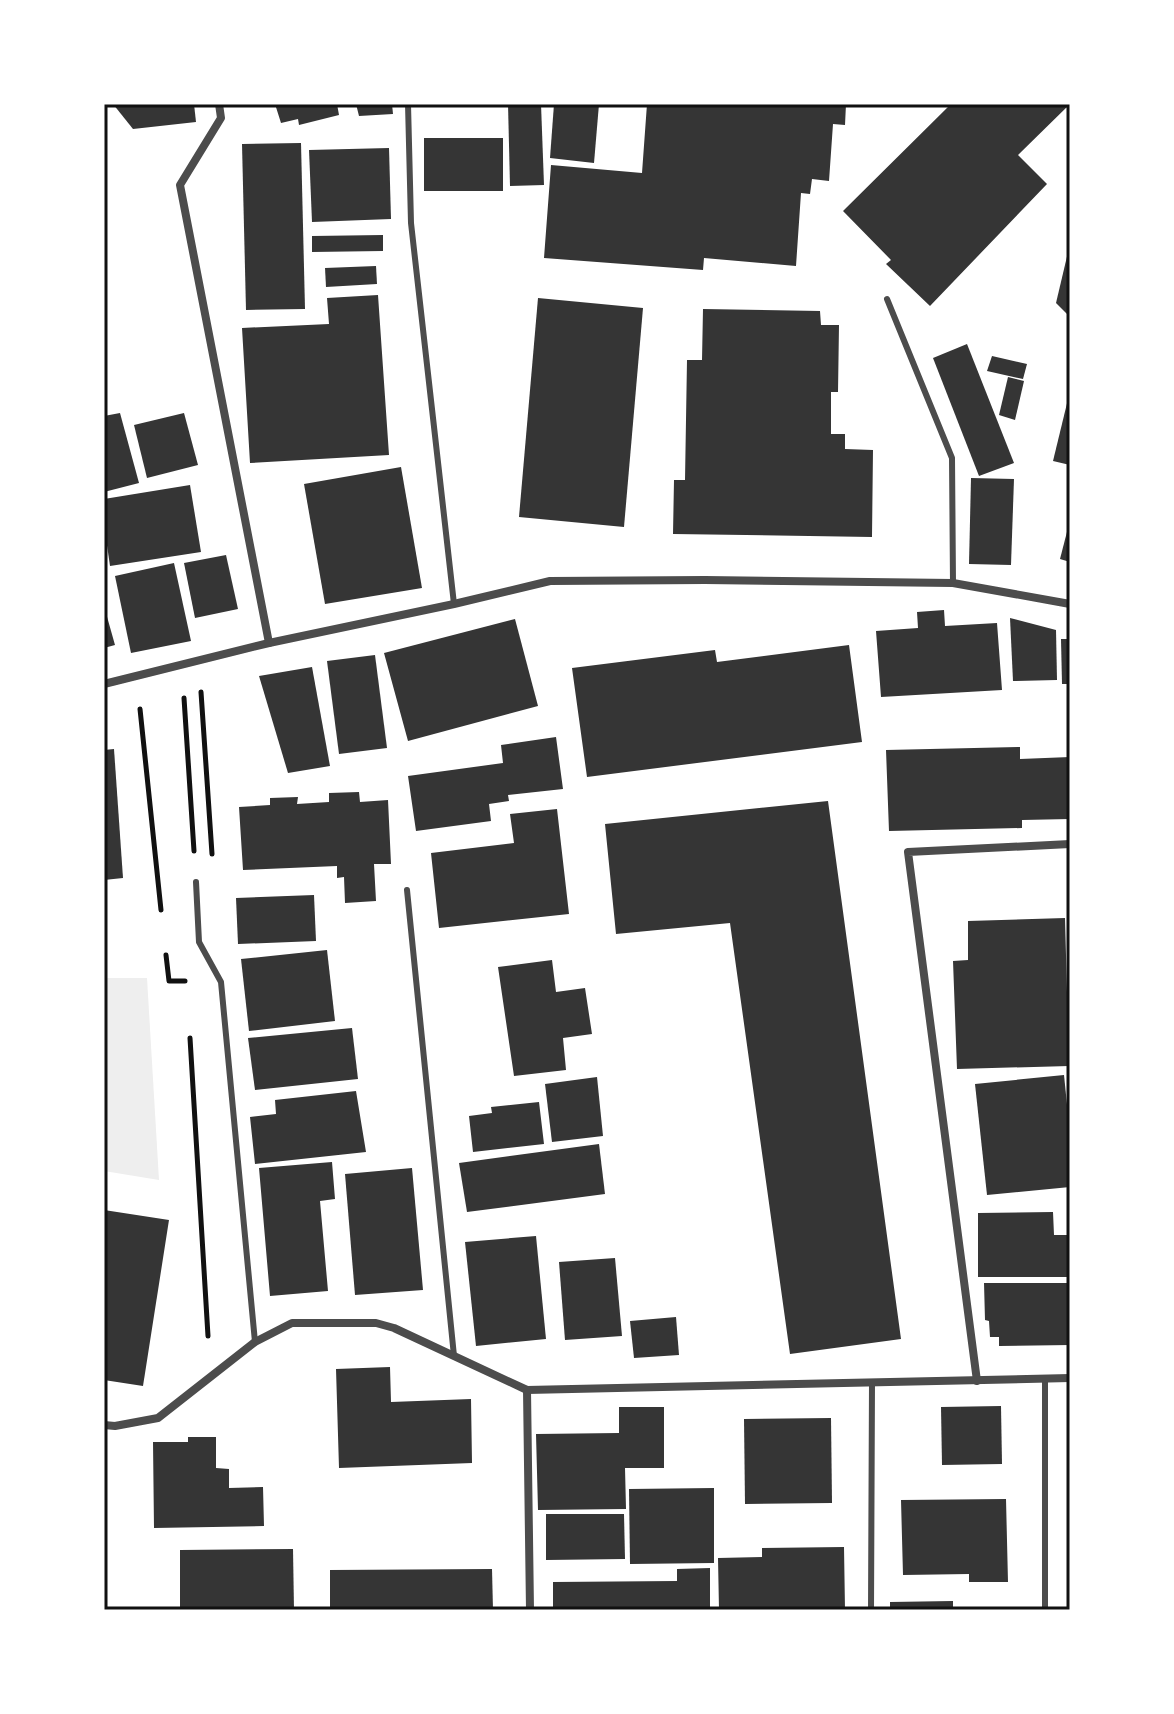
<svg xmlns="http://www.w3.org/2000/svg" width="1174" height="1714" viewBox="0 0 1174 1714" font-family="Poppins,sans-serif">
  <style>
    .green { fill: #eee }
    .building { fill: #353535 }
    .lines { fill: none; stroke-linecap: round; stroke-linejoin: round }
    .path { stroke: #111; stroke-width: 5 }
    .service { stroke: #4c4c4c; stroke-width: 6 }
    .minor { stroke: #4c4c4c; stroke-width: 8 }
    .neatline { fill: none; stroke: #111; stroke-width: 3 }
  </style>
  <rect width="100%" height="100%" fill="#fff"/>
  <path class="green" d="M147,978L159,1180L104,1171V978Z"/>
  <g class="building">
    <path d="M113,104H194L196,122L133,129Z"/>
    <path d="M275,104H337L339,115L299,125L298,119L281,123Z"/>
    <path d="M356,104H392L393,114L359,116Z"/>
    <path d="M508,104H541L544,185L510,186Z"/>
    <path d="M554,104H599L594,163L550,158Z"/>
    <path d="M647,104H846L845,125L833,124L829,181L812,179L810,194L801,193L796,266L704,258L703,270L544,258L551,165L642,173Z"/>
    <path d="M951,104H1070L1018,155L1047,184L930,306L886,264L891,260L843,211Z"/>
    <rect x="424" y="138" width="79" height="53"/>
    <path d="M301,143L305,309L246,310L242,144Z"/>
    <path d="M389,148L391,219L312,222L309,150Z"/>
    <path d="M383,235V251L312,252V236Z"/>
    <path d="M1069,248H1070V317L1056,303Z"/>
    <path d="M376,266L377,284L326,287L325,268Z"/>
    <path d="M378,295L389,455L250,463L242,328L329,324L327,298Z"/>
    <path d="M538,298L643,308L624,527L519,517Z"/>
    <path d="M703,309L820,311L821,325H839L838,392H831V434H845V449L873,450L872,537L673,534L674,480H685L687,360H702Z"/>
    <path d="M967,344L1014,463L979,476L933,358Z"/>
    <path d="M992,356L1027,364L1023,379L987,371Z"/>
    <path d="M1008,377L1024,381L1015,420L999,415Z"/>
    <path d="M1069,395L1070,396V465L1053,461Z"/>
    <path d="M120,413L139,483L104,492V416Z"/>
    <path d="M184,413L198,465L147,478L134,425Z"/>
    <path d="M401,467L422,588L325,604L304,484Z"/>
    <path d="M971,478L1014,479L1011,565L969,564Z"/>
    <path d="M190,485L201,552L110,566L104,525V499Z"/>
    <path d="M1069,524H1070V562L1060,559Z"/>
    <path d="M226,555L238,609L195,618L184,563Z"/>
    <path d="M174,563L191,641L131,653L115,576Z"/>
    <path d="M104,606L115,645L104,648Z"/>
    <path d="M944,610L945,626L997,623L1002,690L881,697L876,631L918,628L917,612Z"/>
    <path d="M1010,618L1056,630L1057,680L1013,681Z"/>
    <path d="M515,619L538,706L408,741L384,653Z"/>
    <path d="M1061,639H1070V684H1062Z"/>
    <path d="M849,645L862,742L587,777L572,668L715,650L717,662Z"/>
    <path d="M375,655L387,748L339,754L327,661Z"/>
    <path d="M312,667L330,766L288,773L259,676Z"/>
    <path d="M556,737L563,789L508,795L509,801L489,804L491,821L416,831L408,776L503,763L501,745Z"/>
    <path d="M1020,747V759L1070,757V819L1022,820V828L889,831L886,750Z"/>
    <path d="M114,749L123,878L104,880V750Z"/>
    <path d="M359,792L360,802L388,800L391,864H374L376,901L345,903L344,877L337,878V866L243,870L239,807L270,805V798L298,797L297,804L329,802V793Z"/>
    <path d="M828,801L901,1339L790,1354L730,923L616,934L605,824Z"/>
    <path d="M557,809L569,914L439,928L431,853L514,843L510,814Z"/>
    <path d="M314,895L316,941L238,944L236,898Z"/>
    <path d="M1065,918L1069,1066L957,1069L953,961L968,960V921Z"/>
    <path d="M327,950L335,1021L249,1031L241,959Z"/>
    <path d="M552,960L556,992L585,988L592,1034L563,1038L566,1070L514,1076L498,967Z"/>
    <path d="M352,1028L358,1079L255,1090L248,1038Z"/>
    <path d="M1064,1075L1070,1134V1187L987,1195L975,1084Z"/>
    <path d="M597,1077L603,1136L552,1142L545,1084Z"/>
    <path d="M356,1091L366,1152L255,1164L250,1117L276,1114L275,1100Z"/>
    <path d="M539,1102L544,1144L473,1152L469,1116L492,1113L491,1107Z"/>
    <path d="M599,1144L605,1194L467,1212L459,1163Z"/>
    <path d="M332,1162L335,1199L320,1201L328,1291L270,1296L259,1168Z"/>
    <path d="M412,1168L423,1290L355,1295L345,1174Z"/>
    <path d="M104,1210L169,1220L143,1386L104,1380Z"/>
    <path d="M1053,1212L1054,1235H1070V1277H978V1213Z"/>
    <path d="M536,1236L546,1339L476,1346L465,1242Z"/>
    <path d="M615,1258L622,1336L565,1340L559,1262Z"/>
    <path d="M984,1283H1070V1345L999,1346V1337H990L989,1321L985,1320Z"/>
    <path d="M676,1317L679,1355L634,1358L630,1321Z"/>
    <path d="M390,1367L391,1402L471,1399L472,1463L339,1468L336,1369Z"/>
    <path d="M1001,1406L1002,1464L942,1465L941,1407Z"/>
    <path d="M619,1407H664V1468H625L626,1509L538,1510L536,1434L619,1433Z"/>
    <path d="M831,1418L832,1503L745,1504L744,1419Z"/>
    <rect x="1067" y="1429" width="3" height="58"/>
    <path d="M188,1437H216V1468L229,1469V1488L263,1487L264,1526L154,1528L153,1442H188Z"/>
    <path d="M714,1488V1563L630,1564L629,1489Z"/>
    <path d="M1006,1499L1008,1582H969V1574L903,1575L901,1500Z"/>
    <path d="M546,1514H624L625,1559L546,1560Z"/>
    <path d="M844,1547L845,1610H719L718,1558L762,1557V1548Z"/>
    <path d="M293,1549L294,1610H180V1550Z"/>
    <path d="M710,1568V1610H553V1582L677,1581V1569Z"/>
    <path d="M492,1569L493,1610H330V1570Z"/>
    <path d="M953,1601V1610H890V1602Z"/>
  </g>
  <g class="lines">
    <g class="path">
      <path d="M201,692L212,854"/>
      <path d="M184,698L194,851"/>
      <path d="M140,709L161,910"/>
      <path d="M166,955L169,981H185"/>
      <path d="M190,1038L208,1336"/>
    </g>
    <g class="service">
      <path d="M408,104L411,223L454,604"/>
      <path d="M887,299L952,458L953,583"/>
      <path d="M196,882L199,942L221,982L255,1342"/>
      <path d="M407,890L454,1356"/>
      <path d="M1045,1379V1610"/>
      <path d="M871,1610L872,1382"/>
    </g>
    <g class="minor">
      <path d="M219,104L221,118L180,185L269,643"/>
      <path d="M104,684L269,643L454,604L550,581L705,580L953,583L1070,604"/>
      <path d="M977,1381L908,852L1070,844"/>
      <path d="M527,1390L530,1610"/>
      <path d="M104,1425L115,1426L158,1418L255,1342L292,1323H376L394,1328L527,1390L1070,1378"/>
    </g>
  </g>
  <rect width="1174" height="1714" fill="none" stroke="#ffffff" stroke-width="212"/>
  <rect x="106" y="106" width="962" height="1502" class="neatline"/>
</svg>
